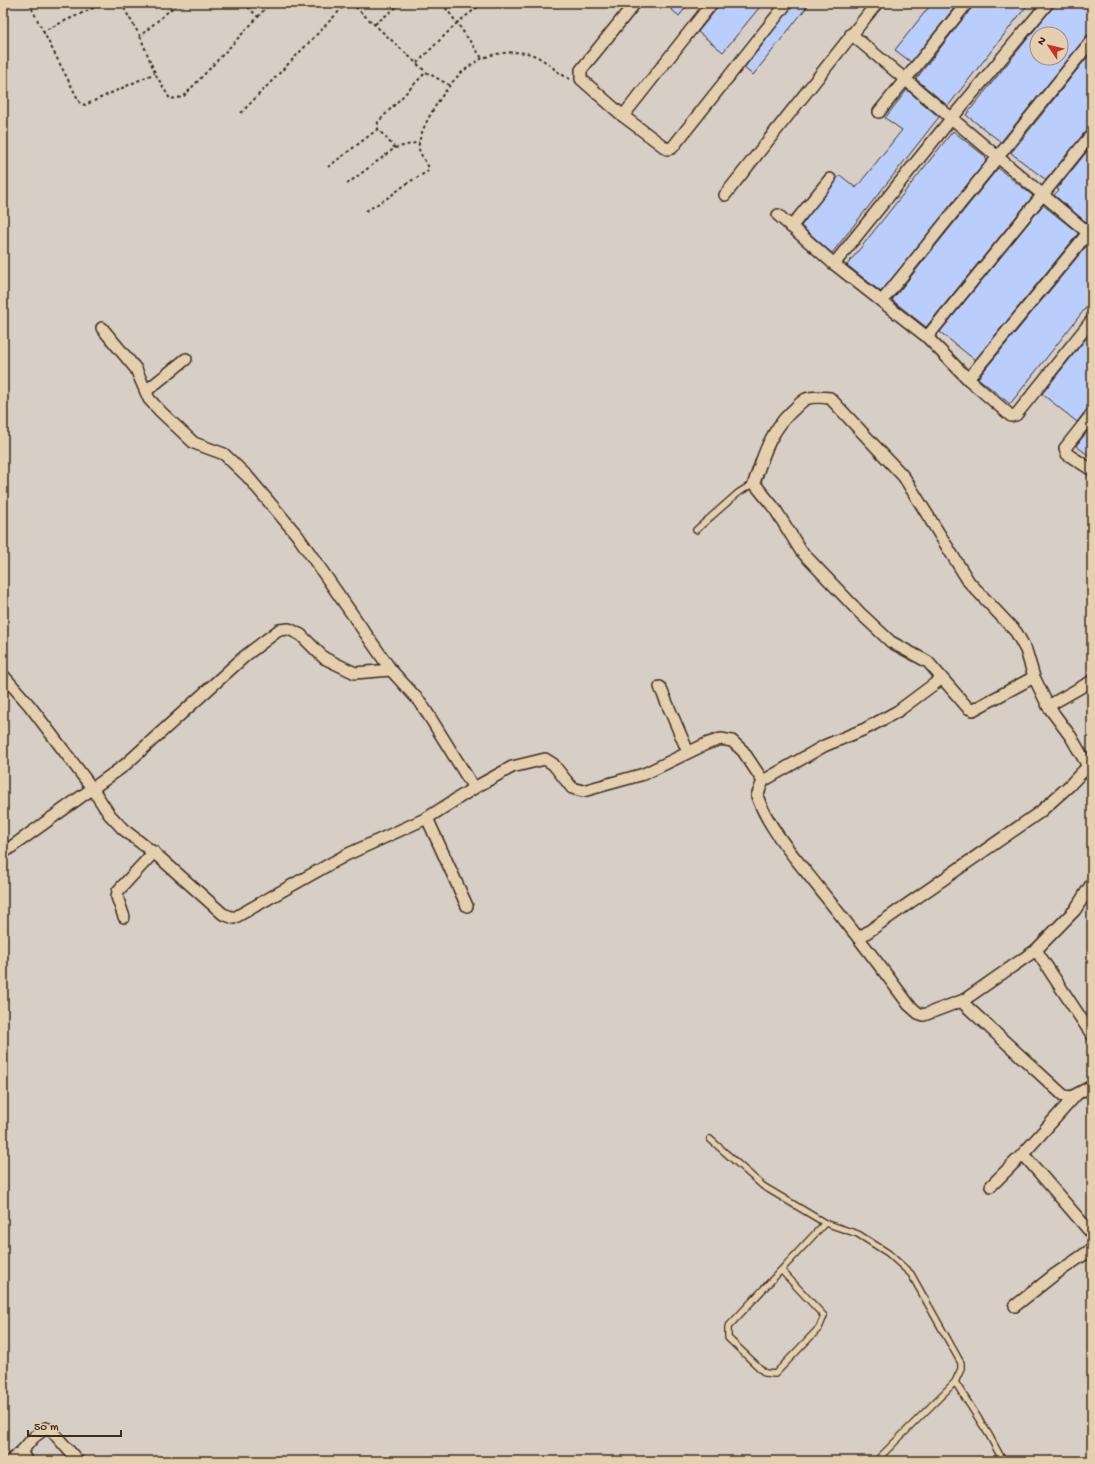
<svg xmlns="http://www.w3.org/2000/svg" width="1095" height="1464" viewBox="0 0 1095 1464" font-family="'Gochi Hand',sans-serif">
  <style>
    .building { fill: #bacefe; stroke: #3b2a1e; fill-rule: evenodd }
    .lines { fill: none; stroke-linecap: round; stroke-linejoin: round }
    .service-casing { stroke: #3b2a1e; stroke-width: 8 }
    .minor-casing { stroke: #3b2a1e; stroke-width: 14 }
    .path { stroke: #3b2a1e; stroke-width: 2; stroke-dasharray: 3 3; stroke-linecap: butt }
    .service { stroke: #e4cfae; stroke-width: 5.5 }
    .minor { stroke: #e4cfae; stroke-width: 11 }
  </style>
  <rect width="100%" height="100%" fill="#d7cfc6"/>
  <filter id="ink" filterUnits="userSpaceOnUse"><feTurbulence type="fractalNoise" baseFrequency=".025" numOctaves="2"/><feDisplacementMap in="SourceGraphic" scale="8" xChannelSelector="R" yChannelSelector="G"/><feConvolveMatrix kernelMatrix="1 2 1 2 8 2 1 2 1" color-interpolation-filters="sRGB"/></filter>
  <g filter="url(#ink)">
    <g class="building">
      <path d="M664,3H689L679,16Z"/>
      <path d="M719,3H763L723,52L698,32L718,7Z"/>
      <path d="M794,3H810L753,75L744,68L792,7Z"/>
      <path d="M932,3H958L911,62L895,50Z"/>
      <path d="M974,3H1029L948,106L916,79L972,7Z"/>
      <path d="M1055,3H1092V33L1087,36L1001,142L966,115L1053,7ZM1037,34H1061V58H1037Z"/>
      <path d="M1092,51V127L1087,130L1046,180L1011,153Z"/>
      <path d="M907,90L939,117L832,253L801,226L840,175L856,188L902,130L885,118Z"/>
      <path d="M953,131L986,157L985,158L987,160L881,292L847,265Z"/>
      <path d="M1092,145V215L1086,222L1054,195L1059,190L1057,189Z"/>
      <path d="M998,168L1033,196L926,327L892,300Z"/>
      <path d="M1043,205L1078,233L1077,235L975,360L940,332Z"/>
      <path d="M1088,244L1092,247V300L1010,404L978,378Z"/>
      <path d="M1092,331V407L1087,409L1077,422L1042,394Z"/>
      <path d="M1092,425V458L1076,446Z"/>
    </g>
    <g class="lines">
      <g class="service-casing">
        <g id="service">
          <path d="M696,530L738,493L754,483"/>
          <path d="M710,1139L763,1186L825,1223"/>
          <path d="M782,1271L824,1316L819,1328L775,1374L765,1373L728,1338V1327L825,1223L858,1234L888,1253L911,1274L961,1363V1369L955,1382L989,1435L1003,1461"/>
          <path d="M876,1461L955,1382"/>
        </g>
      </g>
      <g class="minor-casing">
        <g id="minor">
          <path d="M635,3L581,70V79L623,116L667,149L672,148L787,3"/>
          <path d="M851,34L1092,236"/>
          <path d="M879,112L967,3"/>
          <path d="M623,116L712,3"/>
          <path d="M725,195L877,3"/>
          <path d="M778,215L834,264L927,337L968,379L1011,416L1016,415L1092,320"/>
          <path d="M791,227L830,179"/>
          <path d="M834,264L951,119L1048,3"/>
          <path d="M882,301L1092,40"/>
          <path d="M102,328L136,369L149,399L161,412L194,443L224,454L248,477L297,535L391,670L421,703L474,788"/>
          <path d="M927,337L1092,134"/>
          <path d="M968,379L1092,228"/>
          <path d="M146,391L186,359"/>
          <path d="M1092,414L1065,448L1067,454L1092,470"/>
          <path d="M3,675L30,706L92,788L109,814L123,829L159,857L223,914L234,918L346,855L427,818L474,788L512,767L545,759L553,764L572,788L583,791L644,774L706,744L721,739L732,741L743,751L763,781"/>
          <path d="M1034,677L973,710L968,708L928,662L891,642L860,613L801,551L775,509L754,483C763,456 770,432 791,412C796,408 800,402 806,399C813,396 822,397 830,398L904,477L969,582L1016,632L1026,650L1034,677L1048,706L1071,737L1088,766"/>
          <path d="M941,679L898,711L865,729L824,746L763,781L757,796C770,832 799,862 822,892C852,929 881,967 909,1005L918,1013L924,1015L964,1000"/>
          <path d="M660,687L688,752"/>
          <path d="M1048,706L1092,681"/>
          <path d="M427,818L467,906"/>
          <path d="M3,853L125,765L245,656L279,630L289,629L301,635L324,658L355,673L391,670"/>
          <path d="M124,917L117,897L118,891L154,852"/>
          <path d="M859,938L1040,812L1069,786L1088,766"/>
          <path d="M1036,950L1075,910L1092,883"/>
          <path d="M1092,1035L1036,950L964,1000V1004L1064,1096L1071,1097L1092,1086"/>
          <path d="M1023,1154L1092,1234"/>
          <path d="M991,1186L1023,1154L1076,1095"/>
          <path d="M1015,1306L1054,1275L1092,1249"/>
          <path d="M21,1452L34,1437L46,1428L52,1431L78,1461"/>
          <path d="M10,1461L21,1452L27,1461"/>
        </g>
      </g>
      <g class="path">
        <path d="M29,3L43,31L104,3"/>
        <path d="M121,3L140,36L178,3"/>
        <path d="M351,3L426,72L451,86"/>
        <path d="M442,3L457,23L483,3"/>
        <path d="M258,17L270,3"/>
        <path d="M375,24L402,3"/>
        <path d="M43,31L80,103L85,105L155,73"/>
        <path d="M140,36L155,73L170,99L183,97L258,17L244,3"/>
        <path d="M417,63L457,23L482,58"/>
        <path d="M241,113L347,3"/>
        <path d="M395,148L419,142"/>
        <path d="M328,167L378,129"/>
        <path d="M347,184L395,148L378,129V122L426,72"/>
        <path d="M366,211L389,197L409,182L427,172L429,168C426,162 421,156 419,149C416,132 446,87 459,75C465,69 474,63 481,59C493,53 513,51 526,53C544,56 554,72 570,79"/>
      </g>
      <use href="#service" class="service"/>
      <use href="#minor" class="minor"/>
    </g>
  </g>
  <rect width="1095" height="1464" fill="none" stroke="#e4cfae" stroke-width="16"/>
  <rect x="8" y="8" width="1079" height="1448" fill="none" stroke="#3b2a1e" stroke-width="1.5" filter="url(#ink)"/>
  <g transform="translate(1049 46) rotate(305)"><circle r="19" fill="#e4cfae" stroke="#a08d74"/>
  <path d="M0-3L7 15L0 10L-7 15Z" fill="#c8321e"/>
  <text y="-6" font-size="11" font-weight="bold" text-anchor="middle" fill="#3b2a1e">N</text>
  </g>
  <path d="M28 1430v6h93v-6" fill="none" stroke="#3b2a1e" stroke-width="2"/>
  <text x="34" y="1430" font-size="12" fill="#3b2a1e" stroke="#e4cfae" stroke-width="3" paint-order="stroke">50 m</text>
</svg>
